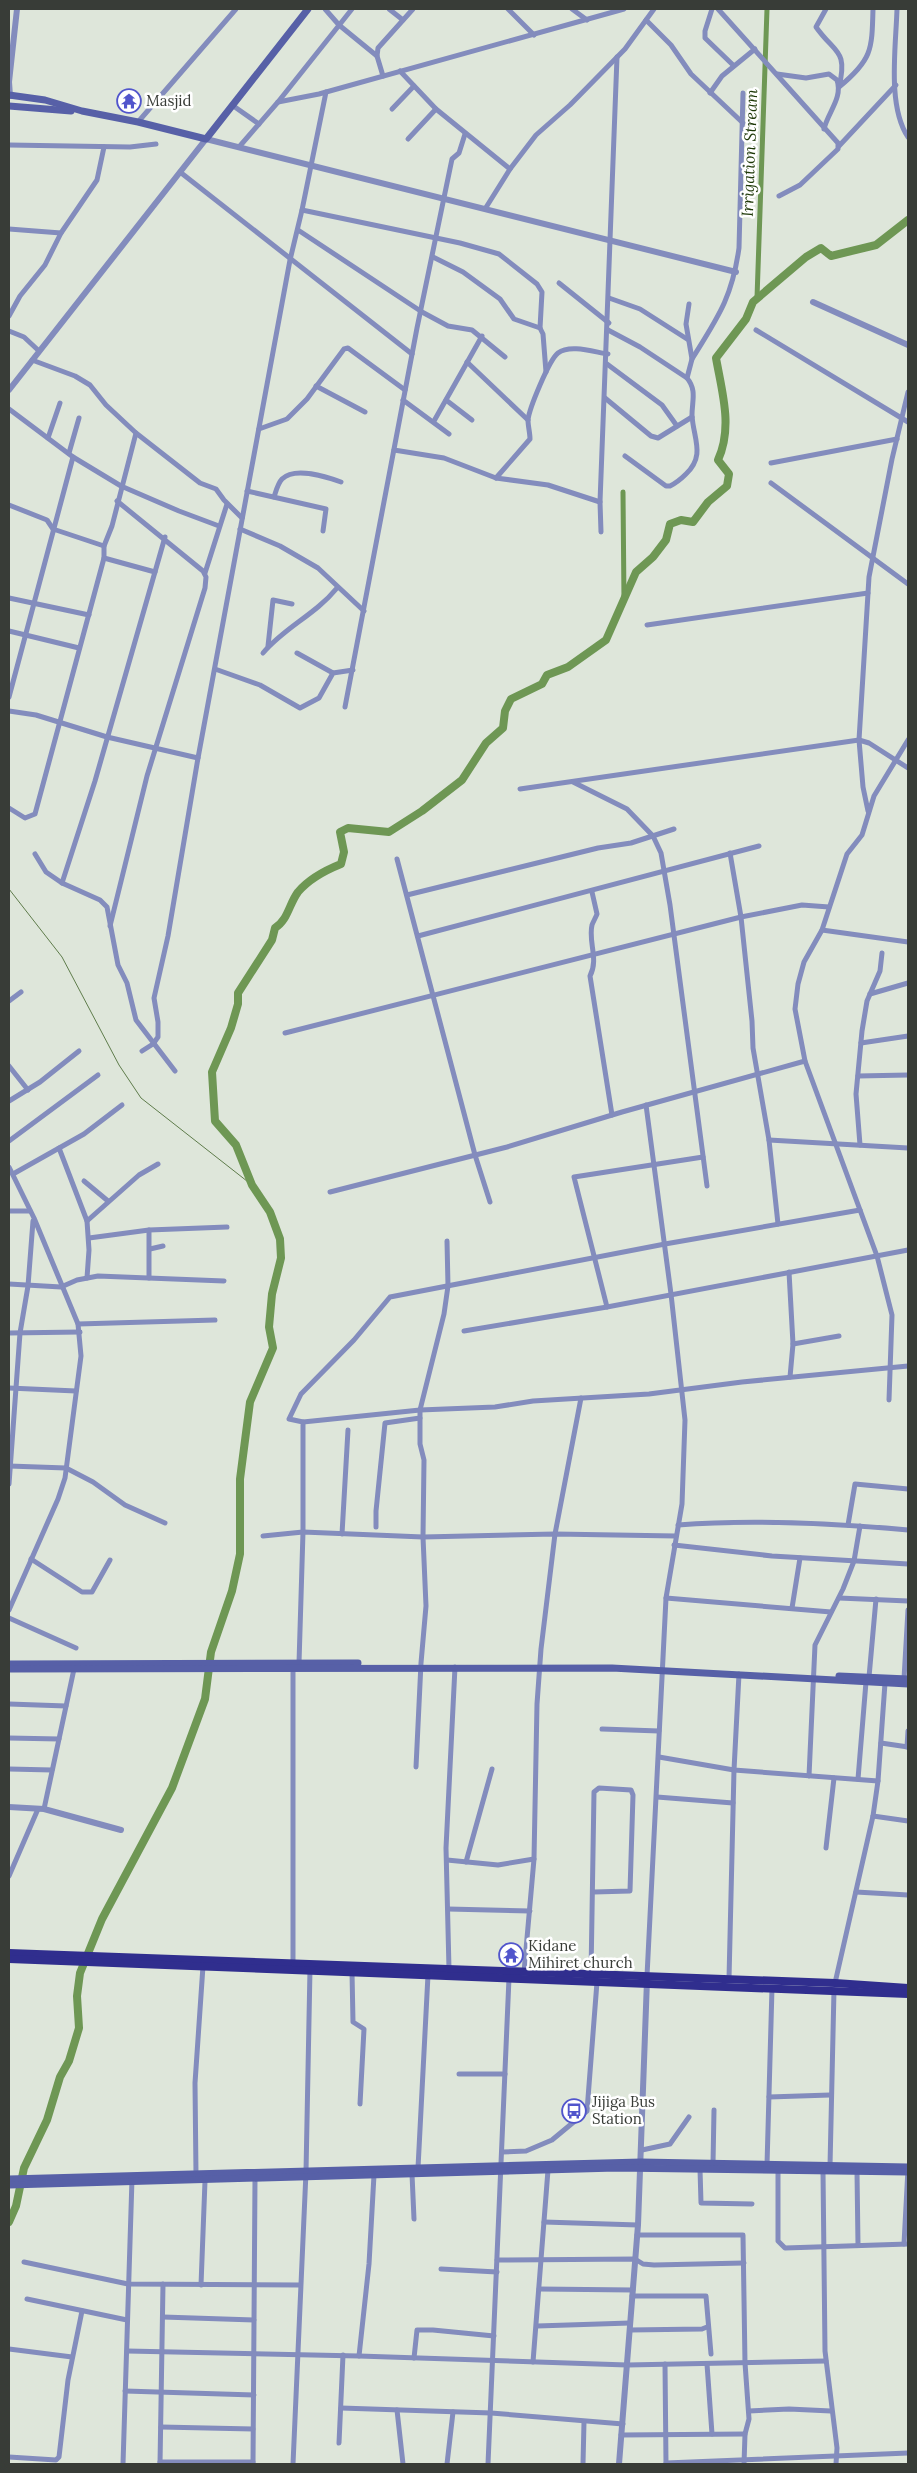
<svg xmlns="http://www.w3.org/2000/svg" width="917" height="2473" viewBox="0 0 917 2473" font-family="Lora,serif">
  <style>
    .lines { fill: none; stroke-linecap: round; stroke-linejoin: round }
    .stream { stroke: #5e7c4b; stroke-width: 1 }
    .canal { stroke: #6e9754; stroke-width: 5 }
    .river { stroke: #6e9754; stroke-width: 8 }
    .minor { stroke: #838cbd; stroke-width: 5 }
    .tertiary { stroke: #838cbd; stroke-width: 6 }
    .secondary { stroke: #5760a7; stroke-width: 7 }
    .trunk { stroke: #302e8e; stroke-width: 8 }
    .labels { text-anchor: middle; stroke-width: 5; stroke-linejoin: round; paint-order: stroke }
    .poi-label { font-size: 15px; fill: #383c37; stroke: #fff; text-anchor: start }
    .water-label { font-size: 16px; font-style: italic; fill: #1e3908; stroke: #fff }
  </style>
  <rect width="100%" height="100%" fill="#dee6da"/>
  <g class="lines">
    <path class="stream" d="M9,889L62,957L119,1065L141,1098L252,1185"/>
    <g class="canal">
      <path d="M757,298L767,9"/>
      <path d="M623,492L624,601"/>
    </g>
    <path class="river" d="M9,2222L16,2206L24,2168L47,2120L60,2077L69,2061L79,2028L77,1996L80,1973L102,1919L172,1788L205,1699L211,1652L232,1591L240,1554V1479L250,1402L273,1348L269,1327L272,1294L281,1258L280,1239L270,1212L252,1185L236,1145L215,1121L212,1072L231,1028L238,1004V993L272,940L275,928C288,920 289,904 298,892C309,879 326,870 341,864L344,852L340,832L348,828L389,832L422,811L462,780L486,743L503,728L505,711L511,699L542,684L547,675L568,667L606,640L636,572L653,557L666,540L670,524L681,520L693,522L708,502L727,486L729,474L718,460C733,427 722,392 716,358L746,319L753,302L806,257L821,248L831,256L876,245L908,220"/>
    <g class="minor">
      <path d="M325,9L339,25L377,56"/>
      <path d="M389,9L403,20"/>
      <path d="M508,9L534,35"/>
      <path d="M572,9L587,20"/>
      <path d="M712,9L705,31V38L733,65"/>
      <path d="M718,9L838,143V149L800,185L779,196"/>
      <path d="M826,9L816,27C835,54 848,49 839,87C872,60 872,50 873,9"/>
      <path d="M897,9C896,46 887,106 908,137"/>
      <path d="M646,20L671,45L691,74L743,123"/>
      <path d="M400,71L436,109L510,169"/>
      <path d="M777,74L806,78L829,74L837,80C843,98 828,112 824,129"/>
      <path d="M383,76L377,56L378,48L413,9"/>
      <path d="M710,93L722,76L755,49"/>
      <path d="M278,102L319,94L624,9"/>
      <path d="M232,105L259,124"/>
      <path d="M392,109L414,86"/>
      <path d="M138,122L236,9"/>
      <path d="M408,139L436,109"/>
      <path d="M9,145L130,147L156,144"/>
      <path d="M839,146L896,85"/>
      <path d="M239,147L278,102L352,9"/>
      <path d="M180,172L412,354"/>
      <path d="M485,209L510,169L536,135L570,105L625,49L654,9"/>
      <path d="M302,210L460,243L499,254L537,284L542,292L540,328"/>
      <path d="M9,229L61,233"/>
      <path d="M298,230L422,312L448,326L472,330L505,357"/>
      <path d="M433,257L463,272L500,299L514,319L540,328L543,334L546,372"/>
      <path d="M559,283L609,323"/>
      <path d="M609,298L640,309L687,339"/>
      <path d="M9,316L20,296L45,265L61,233L97,180L104,147"/>
      <path d="M608,330L640,347L687,378"/>
      <path d="M756,330L908,422"/>
      <path d="M9,331L24,337L39,351"/>
      <path d="M692,359C718,317 732,298 739,248L743,93"/>
      <path d="M32,360L75,376L90,385L106,405L136,433"/>
      <path d="M467,362L528,420"/>
      <path d="M607,364L662,405L677,426"/>
      <path d="M316,386L365,412"/>
      <path d="M605,398L651,436L658,438L692,417"/>
      <path d="M403,400L449,434"/>
      <path d="M446,400L472,420"/>
      <path d="M9,409L73,457L121,486L179,511L219,526"/>
      <path d="M434,421L482,336"/>
      <path d="M259,429L287,419L307,399L344,349L348,348L405,390"/>
      <path d="M48,438L60,403"/>
      <path d="M394,450L444,458L496,478L548,485L600,502"/>
      <path d="M69,453L79,418"/>
      <path d="M625,456L666,486H670C676,483 681,479 686,474C706,455 693,438 692,415C692,401 697,390 687,378L692,359L686,324L689,304"/>
      <path d="M771,463L897,439"/>
      <path d="M496,478L530,439C530,433 528,426 528,420C529,409 549,360 558,353C570,344 594,352 608,354"/>
      <path d="M771,483L908,584"/>
      <path d="M247,491L326,509L323,531"/>
      <path d="M274,497C276,491 278,483 282,479C295,466 327,477 341,482"/>
      <path d="M9,505L47,520L53,529L104,546"/>
      <path d="M240,529L280,546L318,568L364,611"/>
      <path d="M601,532L600,502L617,57"/>
      <path d="M104,558L155,572"/>
      <path d="M205,573L227,504"/>
      <path d="M9,598L89,615"/>
      <path d="M647,625L868,593"/>
      <path d="M9,631L79,648"/>
      <path d="M268,646L273,600L292,604"/>
      <path d="M263,653C285,627 315,615 337,588"/>
      <path d="M297,653L333,673"/>
      <path d="M215,669L260,685L300,708L319,698L333,673L353,670"/>
      <path d="M9,697L73,457"/>
      <path d="M345,707L417,328L452,159L459,153L465,134"/>
      <path d="M9,711L36,715L107,737L198,758"/>
      <path d="M573,782L627,809L653,836L661,853L670,905L707,1186"/>
      <path d="M520,789L859,740L869,743L908,768"/>
      <path d="M9,808L25,818L35,814L104,558V546L112,526L136,433L200,483L216,489L224,500L242,518"/>
      <path d="M868,811L863,787L859,740L869,577L892,459L908,392"/>
      <path d="M730,853L741,917L752,1021L753,1048L769,1140L778,1224"/>
      <path d="M35,854L46,872L62,883L100,900L107,907L118,965L127,983L136,1020L175,1071"/>
      <path d="M397,859L475,1155L490,1202"/>
      <path d="M62,883L95,781L165,537"/>
      <path d="M592,892L597,914C596,917 593,922 592,925C588,942 599,959 590,976L612,1115"/>
      <path d="M407,895L598,848L631,843L674,829"/>
      <path d="M110,926L147,776L205,588L206,577L203,571L117,501"/>
      <path d="M822,930L908,942"/>
      <path d="M418,936L759,846"/>
      <path d="M870,994L908,983"/>
      <path d="M9,1001L21,992"/>
      <path d="M285,1033L741,917L802,905L829,907"/>
      <path d="M861,1043L908,1036"/>
      <path d="M142,1051L153,1044L158,1037V1022L154,998L168,936L198,758L290,260L302,210L326,92"/>
      <path d="M9,1066L28,1090"/>
      <path d="M858,1076L908,1075"/>
      <path d="M9,1101L40,1082L79,1051"/>
      <path d="M646,1105L671,1294L685,1420L682,1504L666,1598L647,1976"/>
      <path d="M769,1140L908,1148"/>
      <path d="M9,1141L98,1075"/>
      <path d="M860,1145L856,1094L862,1031L867,1001L880,971L882,953"/>
      <path d="M59,1148L87,1221L89,1250L87,1278"/>
      <path d="M9,1167L34,1218L78,1324L81,1356L65,1478L58,1499L9,1610"/>
      <path d="M13,1174L84,1134L122,1105"/>
      <path d="M84,1181L108,1201"/>
      <path d="M330,1192L507,1147L622,1112L805,1061"/>
      <path d="M9,1211H30"/>
      <path d="M87,1221L139,1175L158,1164"/>
      <path d="M149,1230V1278"/>
      <path d="M89,1238L149,1230L227,1227"/>
      <path d="M150,1249L163,1246"/>
      <path d="M789,1272L793,1344L790,1377"/>
      <path d="M9,1284L61,1287L77,1280L98,1276L224,1281"/>
      <path d="M607,1307L574,1177L703,1157"/>
      <path d="M78,1324L215,1320"/>
      <path d="M464,1331L607,1307L908,1250"/>
      <path d="M9,1333L80,1332"/>
      <path d="M793,1344L839,1336"/>
      <path d="M9,1388L76,1391"/>
      <path d="M889,1400L892,1315L877,1256L805,1061L795,1009L798,984L804,962L822,930L847,854L862,835L874,796L908,740"/>
      <path d="M303,1422L420,1410L495,1407L533,1401L649,1394L742,1382L908,1366"/>
      <path d="M9,1466L66,1468L93,1482L125,1505L165,1523"/>
      <path d="M9,1484L20,1333L28,1286L33,1221"/>
      <path d="M678,1525C755,1519 831,1523 908,1530"/>
      <path d="M848,1525L855,1484L908,1489"/>
      <path d="M376,1527V1511L385,1423L420,1418"/>
      <path d="M342,1534L348,1430"/>
      <path d="M263,1536L303,1532L423,1537L555,1534L676,1536"/>
      <path d="M674,1545L772,1556L908,1564"/>
      <path d="M31,1559L82,1592H92L110,1560"/>
      <path d="M666,1598L831,1612"/>
      <path d="M839,1598L908,1601"/>
      <path d="M792,1608L800,1558"/>
      <path d="M9,1618L76,1648"/>
      <path d="M299,1663L303,1532V1422L289,1419L301,1394L354,1340L390,1297L665,1244L860,1210"/>
      <path d="M293,1666V1963"/>
      <path d="M869,1677L876,1599"/>
      <path d="M904,1679L908,1610"/>
      <path d="M9,1704L66,1706"/>
      <path d="M602,1729L659,1731"/>
      <path d="M9,1738L59,1739"/>
      <path d="M881,1743L908,1747"/>
      <path d="M907,1747L908,1731"/>
      <path d="M659,1757L734,1770L878,1781"/>
      <path d="M416,1767L421,1663L426,1606L423,1537L424,1460L420,1444V1410L444,1314L448,1286L447,1241"/>
      <path d="M9,1769L52,1770"/>
      <path d="M809,1776L815,1645L843,1589L854,1561L860,1526"/>
      <path d="M858,1779L866,1682"/>
      <path d="M657,1797L733,1803"/>
      <path d="M44,1809L74,1669"/>
      <path d="M873,1816L908,1821"/>
      <path d="M826,1848L834,1778"/>
      <path d="M447,1860L498,1865L534,1859"/>
      <path d="M466,1862L492,1769"/>
      <path d="M9,1876L38,1809"/>
      <path d="M856,1892L908,1895"/>
      <path d="M448,1909L530,1911"/>
      <path d="M449,1969L446,1848L455,1667"/>
      <path d="M352,1972L353,2022L364,2029L360,2104"/>
      <path d="M524,1972L534,1859L537,1704L541,1649L555,1534L581,1398"/>
      <path d="M591,1974L594,1792L599,1788L631,1790L633,1795L630,1891L594,1892"/>
      <path d="M729,1979L734,1770L739,1674"/>
      <path d="M835,1983L873,1816L878,1781L885,1683"/>
      <path d="M459,2074H505"/>
      <path d="M769,2097L830,2095"/>
      <path d="M642,2150L670,2144L689,2117"/>
      <path d="M502,2152L526,2151L552,2140L587,2111L597,1982"/>
      <path d="M713,2164L714,2110"/>
      <path d="M767,2165L772,1988"/>
      <path d="M830,2166L834,1990"/>
      <path d="M418,2168L428,1975"/>
      <path d="M700,2169L701,2203L752,2204"/>
      <path d="M778,2170V2241L785,2248L908,2244"/>
      <path d="M823,2171L825,2351L837,2448L836,2464"/>
      <path d="M857,2172L858,2245"/>
      <path d="M412,2174L414,2219"/>
      <path d="M196,2175L195,2083L203,1966"/>
      <path d="M544,2222L638,2225"/>
      <path d="M637,2235H743L745,2363L749,2419L745,2434L744,2464"/>
      <path d="M904,2244L908,2169"/>
      <path d="M497,2260L635,2259L643,2264L654,2265L744,2263"/>
      <path d="M24,2262L128,2284L300,2285"/>
      <path d="M441,2269L497,2272"/>
      <path d="M201,2285L205,2181"/>
      <path d="M539,2289L633,2290"/>
      <path d="M632,2296H706L711,2354"/>
      <path d="M27,2299L127,2320"/>
      <path d="M163,2317L254,2320"/>
      <path d="M537,2326L630,2323"/>
      <path d="M630,2330L702,2329L707,2327"/>
      <path d="M9,2349L72,2357"/>
      <path d="M127,2351L359,2356L627,2365L826,2361"/>
      <path d="M359,2356L369,2264L374,2175"/>
      <path d="M414,2358L417,2330H433L494,2336"/>
      <path d="M533,2362L548,2170"/>
      <path d="M665,2364L666,2464"/>
      <path d="M707,2364L712,2434"/>
      <path d="M125,2391L254,2395"/>
      <path d="M341,2408L491,2413L623,2424"/>
      <path d="M397,2410L403,2464"/>
      <path d="M749,2411L789,2409L831,2411"/>
      <path d="M161,2427L253,2429"/>
      <path d="M621,2435L745,2434"/>
      <path d="M339,2443L343,2355"/>
      <path d="M9,2457L56,2460L59,2457L68,2380L82,2311"/>
      <path d="M160,2462H253"/>
      <path d="M666,2463L908,2453"/>
      <path d="M123,2464L132,2179"/>
      <path d="M160,2464L163,2284"/>
      <path d="M253,2464L255,2179"/>
      <path d="M293,2464L306,2172L310,1969"/>
      <path d="M447,2464L453,2412"/>
      <path d="M488,2464L509,1978"/>
      <path d="M583,2464L584,2422"/>
    </g>
    <g class="tertiary">
      <path d="M10,96L9,82L17,9"/>
      <path d="M813,302L908,345"/>
      <path d="M9,390L206,139L736,272"/>
      <path d="M9,1807L44,1809L121,1830"/>
      <path d="M619,2464L638,2225L647,1980"/>
    </g>
    <g class="secondary">
      <path d="M9,95L45,100L82,111L138,122L206,139L308,9"/>
      <path d="M9,106L71,111"/>
      <path d="M9,1664L358,1663"/>
      <path d="M9,1669L612,1668L908,1684"/>
      <path d="M839,1676L908,1679"/>
      <path d="M9,2179L641,2162L908,2167"/>
      <path d="M9,2185L616,2168L908,2172"/>
    </g>
    <g class="trunk">
      <path d="M9,1953L835,1983L908,1988"/>
      <path d="M9,1959L908,1994"/>
    </g>
  </g>
  <defs>
    <g id="temple-ring" transform="scale(1.25)"><circle r="9.5" fill="#fff" stroke="#5155cc" stroke-width="1.5"/><path d="M0-6L5-2H3V0L6.5 2.5H4V6H1.5V3h-3V6H-4V2.5H-6.5L-3 0V-2H-5Z" fill="#5155cc"/></g>
    <g id="bus-ring" transform="scale(1.25)"><circle r="9.5" fill="#fff" stroke="#5155cc" stroke-width="1.5"/><path d="M-5-6H5V4H4V6H2V4H-2V6H-4V4H-5ZM-3.5-4V0h7V-4ZM-3.5 1.2v1.5H-2V1.2ZM2 1.2v1.5H3.5V1.2Z" fill="#5155cc"/></g>
  </defs>
  <g fill-rule="evenodd">
    <use href="#temple-ring" x="129" y="101"/>
    <use href="#temple-ring" x="511" y="1955"/>
    <use href="#bus-ring" x="574" y="2111"/>
  </g>
  <g class="labels">
    <g class="poi-label">
      <text x="146" y="106">Masjid</text>
      <text x="528" y="1951">Kidane<tspan x="528" dy="17">Mihiret church</tspan></text>
      <text x="592" y="2107">Jijiga Bus<tspan x="592" dy="17">Station</tspan></text>
    </g>
    <g class="water-label">
      <text transform="translate(749 153) rotate(-88)" y="6">Irrigation Stream</text>
    </g>
  </g>
  <rect width="917" height="2473" fill="none" stroke="#383c37" stroke-width="20"/>
</svg>
